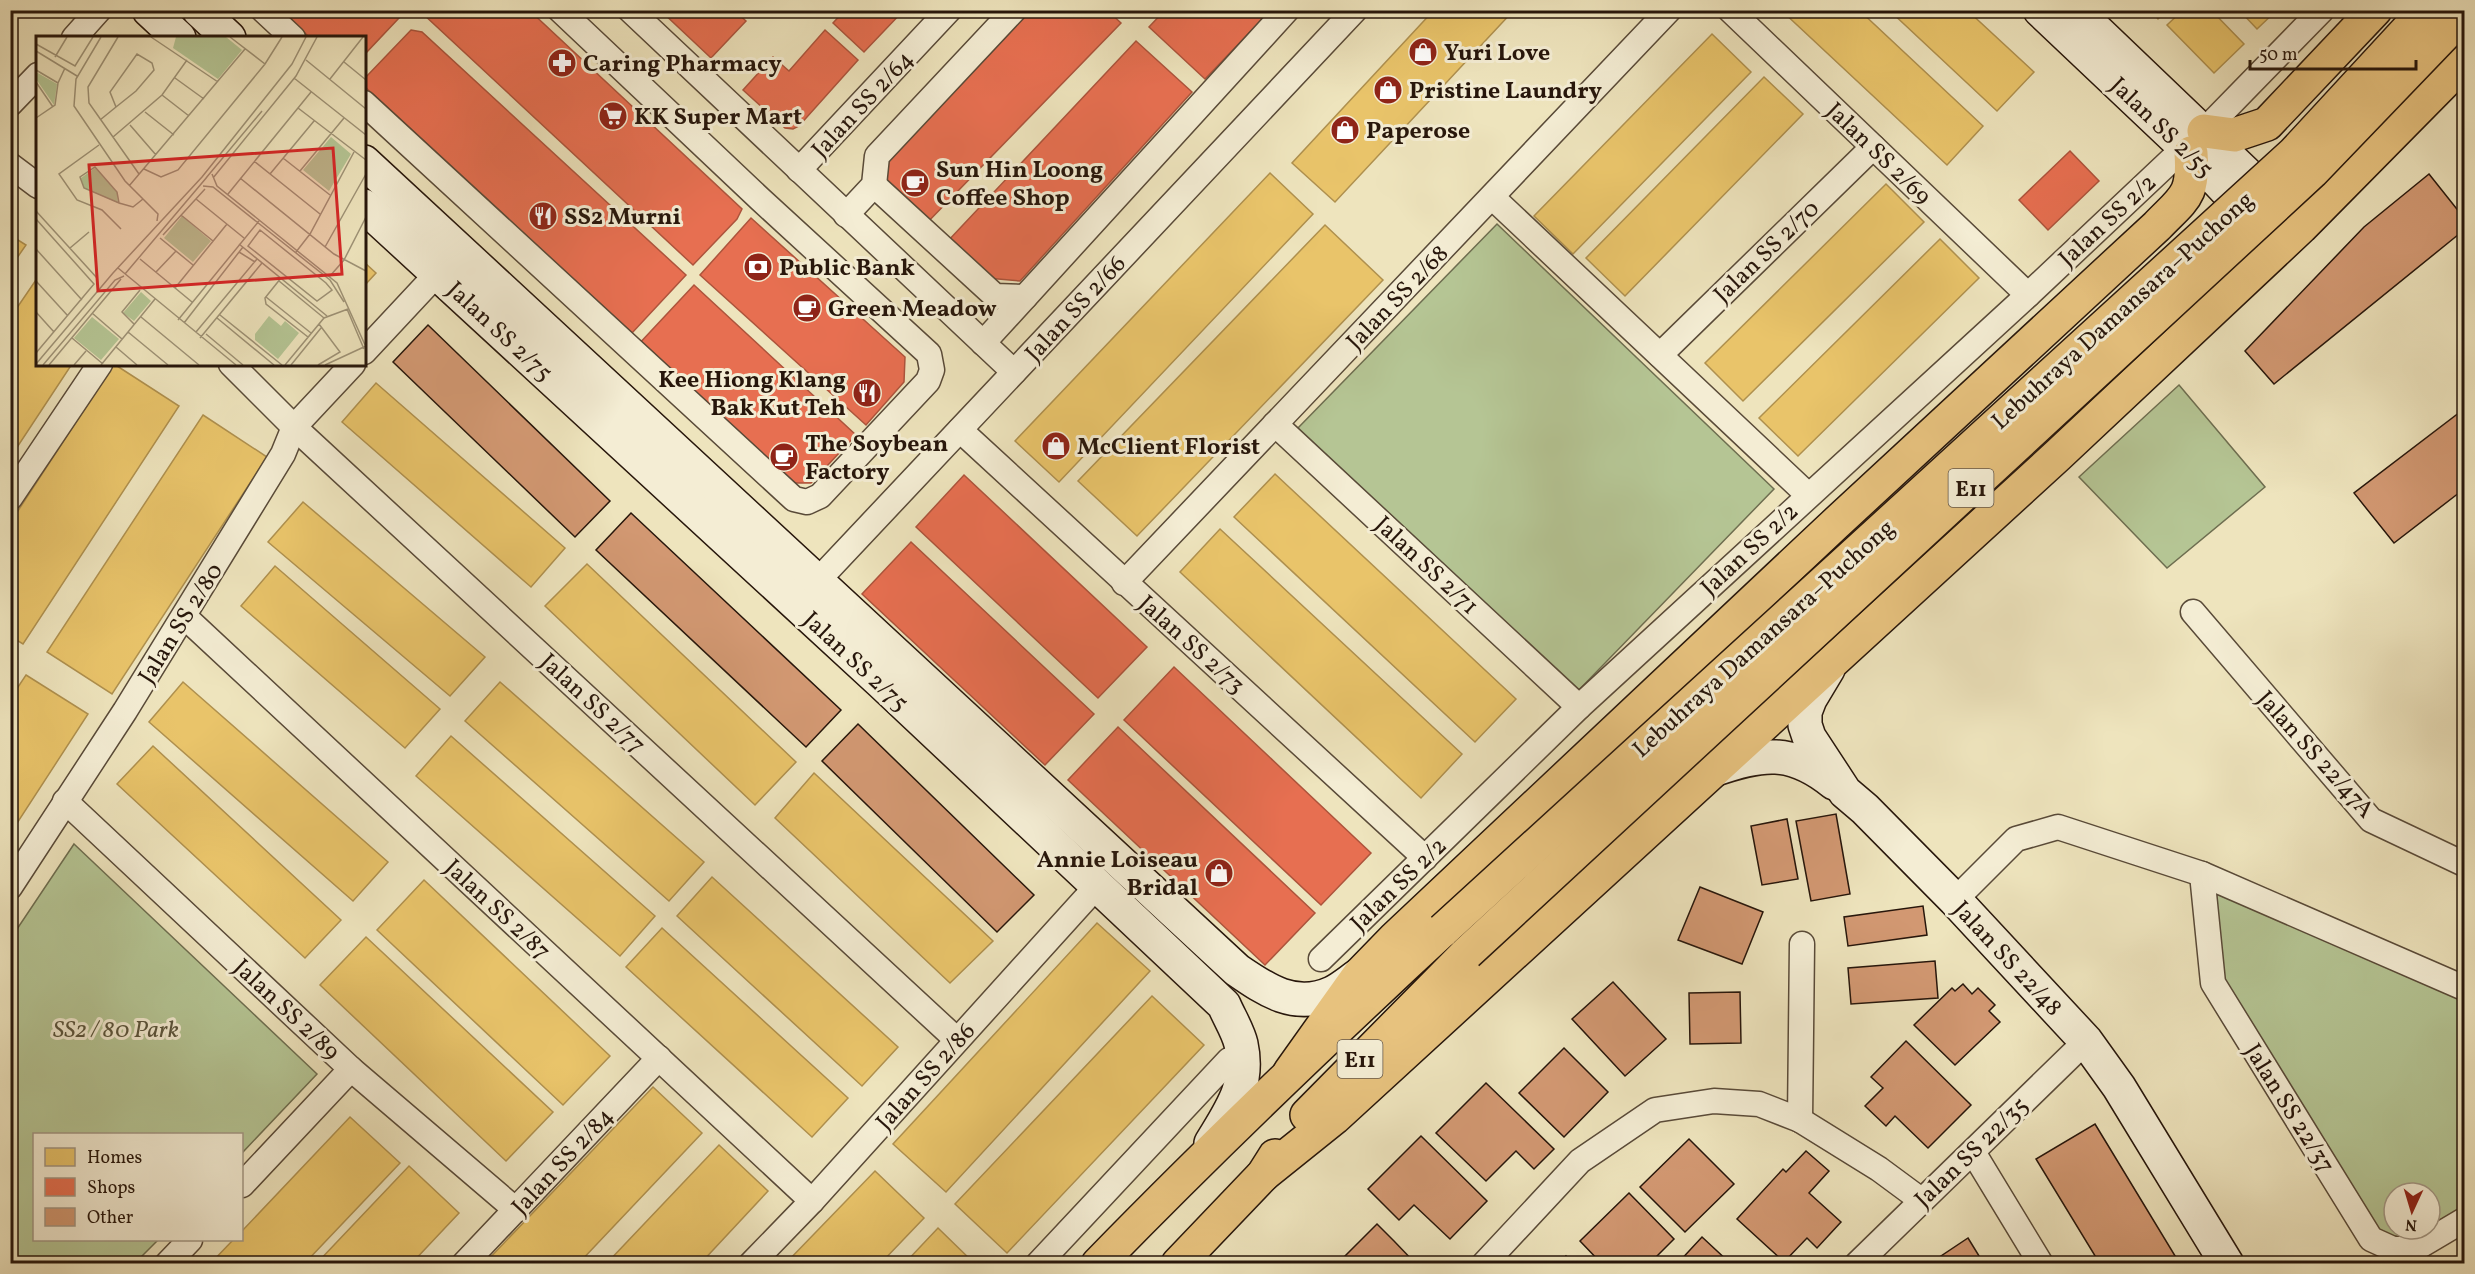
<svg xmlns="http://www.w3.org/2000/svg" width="2475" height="1274" viewBox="0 0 2475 1274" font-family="Vollkorn,serif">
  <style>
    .green { fill: #b5c594; stroke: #6e6e50; stroke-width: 1.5; fill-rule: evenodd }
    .homes { fill: #e9c46a; stroke: #af904e; stroke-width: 1.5 }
    .shops { fill: #e76f51; stroke: #ad543c; stroke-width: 1.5 }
    .building { fill: #d29872; stroke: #27160b; stroke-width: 1.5 }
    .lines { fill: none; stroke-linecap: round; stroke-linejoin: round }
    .street-casing { stroke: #594a38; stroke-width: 27 }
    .secondary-casing { stroke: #27160b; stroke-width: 36 }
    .highway-casing { stroke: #27160b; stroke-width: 36 }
    .street { stroke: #f4edd4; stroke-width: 24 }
    .secondary { stroke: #f4edd4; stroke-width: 33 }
    .highway { stroke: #e7c27e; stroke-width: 33 }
    .highway-bridge-casing { stroke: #27160b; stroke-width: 36; stroke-linecap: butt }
    .highway-bridge { stroke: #e7c27e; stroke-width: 33 }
    .labels { text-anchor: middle; stroke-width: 6; stroke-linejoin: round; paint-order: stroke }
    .shield { fill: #f4edd4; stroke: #645647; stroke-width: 1.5 }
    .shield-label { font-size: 22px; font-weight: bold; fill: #27160b }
    .poi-label { font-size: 24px; font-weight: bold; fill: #27160b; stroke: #f4edd4; text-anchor: start }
    .street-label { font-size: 24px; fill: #27160b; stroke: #f4edd4 }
    .park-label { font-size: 24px; font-style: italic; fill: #59533b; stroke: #f4edd4 }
    .inset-road { fill: none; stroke: #9e9276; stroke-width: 1.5 }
    .view { fill: #d62828; fill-opacity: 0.15; stroke: #d62828; stroke-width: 3 }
    .inset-edge { fill: none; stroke: #27160b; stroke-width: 3 }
  </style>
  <rect width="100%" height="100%" fill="#eee4bd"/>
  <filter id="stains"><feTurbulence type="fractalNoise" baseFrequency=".00333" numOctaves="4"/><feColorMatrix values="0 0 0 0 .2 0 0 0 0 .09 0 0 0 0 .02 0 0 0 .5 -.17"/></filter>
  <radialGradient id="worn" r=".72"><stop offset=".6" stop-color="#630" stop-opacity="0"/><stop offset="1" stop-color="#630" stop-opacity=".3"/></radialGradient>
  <g class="green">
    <path d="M1497,224L1774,489L1574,695L1297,429Z"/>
    <path d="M2179,385L2265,487L2167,568L2079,477Z"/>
    <path d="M74,844L317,1074L242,1153V1134H34V1240H158L135,1263H11V938Z"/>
    <path d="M2205,877L2464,991V1210L2413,1239L2370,1232L2215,984ZM2394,1193H2430V1229H2394Z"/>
  </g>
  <g class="homes">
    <path d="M1434,10H1514L1335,202L1292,163Z"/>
    <path d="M1781,10H1859L1983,126L1947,165Z"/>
    <path d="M1889,10H1967L2034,72L1997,111Z"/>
    <path d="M2150,10H2167L2158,19Z"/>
    <path d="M2183,10H2211L2244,44L2214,73L2167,25Z"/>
    <path d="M2239,10H2277L2257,29Z"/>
    <path d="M1712,34L1751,72L1573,254L1534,216Z"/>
    <path d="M1764,77L1803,114L1625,296L1586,258Z"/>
    <path d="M1270,173L1313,214L1059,482L1015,441Z"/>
    <path d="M1886,184L1924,222L1743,401L1705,363Z"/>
    <path d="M1325,225L1383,280L1137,536L1078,481Z"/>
    <path d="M10,235L26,245L10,268Z"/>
    <path d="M1940,239L1979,278L1798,456L1759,418Z"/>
    <path d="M364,262L376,273L364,286Z"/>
    <path d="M38,277V364H72L10,458V318Z"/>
    <path d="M114,364L179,406L23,644L10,636V523Z"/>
    <path d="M376,383L565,548L531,587L342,422Z"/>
    <path d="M203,415L267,457L112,694L47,652Z"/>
    <path d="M1275,474L1516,699L1475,742L1234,517Z"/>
    <path d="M303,502L485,657L450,696L268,542Z"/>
    <path d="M1220,529L1462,754L1421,798L1180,572Z"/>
    <path d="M587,564L796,762L755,805L545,606Z"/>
    <path d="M275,566L440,709L405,748L241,606Z"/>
    <path d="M26,675L88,714L10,834V699Z"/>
    <path d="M183,682L388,862L353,901L149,722Z"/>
    <path d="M500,682L704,862L669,901L465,721Z"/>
    <path d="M451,736L655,916L620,956L416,776Z"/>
    <path d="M153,746L341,920L305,958L117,784Z"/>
    <path d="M814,773L993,941L950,983L775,818Z"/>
    <path d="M712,877L898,1047L862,1086L677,916Z"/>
    <path d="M424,880L610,1056L563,1105L377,930Z"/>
    <path d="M1097,923L1150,971L946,1192L893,1144Z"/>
    <path d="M662,928L848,1098L812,1137L626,967Z"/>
    <path d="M366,937L553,1112L506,1161L320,985Z"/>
    <path d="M1152,996L1204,1045L1007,1253L955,1204Z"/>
    <path d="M653,1087L702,1133L578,1264H484Z"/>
    <path d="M350,1117L400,1163L304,1264H210L233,1240H242V1231Z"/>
    <path d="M719,1145L768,1191L700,1264H606Z"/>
    <path d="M409,1166L459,1213L411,1264H316Z"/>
    <path d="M875,1171L924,1218L880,1264H785Z"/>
    <path d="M938,1228L975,1264H904Z"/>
  </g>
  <g class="shops">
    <path d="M282,10H391L399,18L364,55V38H310Z"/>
    <path d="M425,10H529L742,209L737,219L693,265L422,13Z"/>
    <path d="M660,10H734L746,21L711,58Z"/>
    <path d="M845,10H904L864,52L833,23Z"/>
    <path d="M1030,10H1107L1121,23L923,227L883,190L884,161Z"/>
    <path d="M1165,10H1271L1205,79L1149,27Z"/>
    <path d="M411,30L422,32L686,275L632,333L364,86V79Z"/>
    <path d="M825,30L858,60L799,126L793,129L785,128L743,90L773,57L789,71Z"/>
    <path d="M1136,41L1192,92L1020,281L987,278L947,242Z"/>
    <path d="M2070,151L2099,181L2048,230L2019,200Z"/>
    <path d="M751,218L905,357L904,382L866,425L700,275Z"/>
    <path d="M694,285L856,435L811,483H785L637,346Z"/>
    <path d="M964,475L1147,647L1098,698L916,527Z"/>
    <path d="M911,542L1094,714L1045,765L862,594Z"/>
    <path d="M1174,667L1371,853L1321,905L1124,720Z"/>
    <path d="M1118,727L1315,913L1265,965L1068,780Z"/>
  </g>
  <g class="building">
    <path d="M2429,174L2464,218V230L2274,384L2245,351L2364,227Z"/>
    <path d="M428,325L610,501L575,537L393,362Z"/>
    <path d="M2464,409V489L2394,543L2354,493Z"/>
    <path d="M631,513L841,710L806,747L596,550Z"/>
    <path d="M858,724L1034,895L997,932L822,761Z"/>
    <path d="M1836,814L1850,894L1811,901L1796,821Z"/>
    <path d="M1787,819L1798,879L1762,885L1751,826Z"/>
    <path d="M1700,887L1763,912L1742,964L1678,940Z"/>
    <path d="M1923,906L1927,935L1848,946L1844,917Z"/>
    <path d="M1935,961L1938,998L1851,1004L1848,968Z"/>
    <path d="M1613,982L1666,1039L1625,1076L1572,1019Z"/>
    <path d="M1963,984L1972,994L1978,988L1995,1005L1989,1011L2000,1022L1955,1065L1914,1025L1952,988L1955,991Z"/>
    <path d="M1740,992L1741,1043L1690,1044L1689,993Z"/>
    <path d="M1906,1041L1971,1105L1928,1148L1895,1116L1886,1126L1865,1106L1883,1088L1871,1077Z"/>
    <path d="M1564,1048L1608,1092L1564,1137L1519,1093Z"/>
    <path d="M1486,1083L1554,1149L1534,1169L1516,1151L1486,1181L1436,1133Z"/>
    <path d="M2095,1124L2180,1264H2100L2036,1159Z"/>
    <path d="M1421,1136L1487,1201L1450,1239L1414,1205L1399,1220L1368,1189Z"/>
    <path d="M1689,1139L1734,1184L1685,1232L1640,1187Z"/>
    <path d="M1806,1151L1829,1171L1809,1193L1841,1222L1817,1248L1807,1238L1784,1262L1737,1219L1783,1169L1786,1172Z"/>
    <path d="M1629,1193L1674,1239L1649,1264H1602L1580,1241Z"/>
    <path d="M1377,1224L1394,1241L1416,1264H1343L1340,1261Z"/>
    <path d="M1702,1237L1731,1264H1677Z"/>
    <path d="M1968,1238L1984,1264H1929Z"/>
    <path d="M1566,1256L1573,1264H1559Z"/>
  </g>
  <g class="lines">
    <g class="street-casing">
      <g id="street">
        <path d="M263,10L293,38"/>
        <path d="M630,10L1014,372"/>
        <path d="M1730,10L2028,295"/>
        <path d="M74,38L99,10"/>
        <path d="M364,103L794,499L807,502L820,496L928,381L932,370L929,354L760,199L560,10"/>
        <path d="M10,104L38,75"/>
        <path d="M2204,131L2322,10"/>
        <path d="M10,165L38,186"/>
        <path d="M799,170L949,10"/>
        <path d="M874,185L995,296L1025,297"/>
        <path d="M1492,197L1808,495"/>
        <path d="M846,215L874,185L877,156L1014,10"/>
        <path d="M983,343L1287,10"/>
        <path d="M364,352L448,262"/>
        <path d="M1660,355L1873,147"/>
        <path d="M231,364L294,427L957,1040"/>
        <path d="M1275,424L1579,707"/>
        <path d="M960,430L1425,858"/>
        <path d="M10,498L100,364"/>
        <path d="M1124,583L1669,10"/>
        <path d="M807,592L1355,10"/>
        <path d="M2193,612L2371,820L2464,864"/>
        <path d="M185,617L812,1201"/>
        <path d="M65,801L351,1069L516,1210"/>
        <path d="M10,887L125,711L283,454L294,427L353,364"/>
        <path d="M1955,900L2016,839L2058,827L2202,874"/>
        <path d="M1321,959L1579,707L2028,295L2185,147"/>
        <path d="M2464,988L2202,874L2213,983L2371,1239L2393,1249H2415L2464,1220"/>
        <path d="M1800,1120L1802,944"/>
        <path d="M1973,1152L2041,1264"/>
        <path d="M242,1185L351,1069"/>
        <path d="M167,1264L190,1240"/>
        <path d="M464,1264L659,1058"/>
        <path d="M751,1264L812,1201L1096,887"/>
        <path d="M1038,1264L1229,1060"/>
        <path d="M1484,1264L1580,1161L1655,1110L1714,1101L1759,1104L1800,1120L1879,1169L1921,1200"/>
        <path d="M1857,1264L2086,1041"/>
      </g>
    </g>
    <g class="secondary-casing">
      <g id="secondary">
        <path d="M149,10L179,38"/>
        <path d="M199,10L229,38"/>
        <path d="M2040,10L2191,153L2258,224"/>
        <path d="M2075,10L2279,205"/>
        <path d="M364,162L1237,970C1266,990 1295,1010 1332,993C1341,989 1350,981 1359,975"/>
        <path d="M364,206L881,682L1224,1005C1229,1017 1238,1031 1241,1044C1250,1085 1231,1110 1211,1143"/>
        <path d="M1828,669L1810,699L1805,712V725L1809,737L1845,792L1865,809L1955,900L2086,1041L2119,1087L2227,1264"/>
        <path d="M1713,770C1762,753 1791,748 1834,783"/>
      </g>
    </g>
    <g class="highway-casing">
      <g id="highway">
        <path d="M2204,131L2234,135L2267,124L2375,10"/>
        <path d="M1290,1072L1359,975L1395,938L1834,525L2157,226C2185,197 2194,196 2191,153"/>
        <path d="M1307,1115L1467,953"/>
        <path d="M1263,1175L1334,1118L2057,456L2301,227L2464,62"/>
        <path d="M1098,1264C1211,1148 1325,1039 1443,930"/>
        <path d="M1178,1264L1263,1175L1275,1156"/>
      </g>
    </g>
    <use href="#street" class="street"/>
    <use href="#secondary" class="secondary"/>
    <use href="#highway" class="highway"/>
    <g class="highway-bridge-casing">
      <g id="highway-bridge">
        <path d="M1443,930L2294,153L2426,10"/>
        <path d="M1467,953L2312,172L2464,14"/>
      </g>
    </g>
    <use href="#highway-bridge" class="highway-bridge"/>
  </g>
  <defs>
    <g id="shop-disc" transform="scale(1.5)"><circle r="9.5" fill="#8f2418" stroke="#f4edd4"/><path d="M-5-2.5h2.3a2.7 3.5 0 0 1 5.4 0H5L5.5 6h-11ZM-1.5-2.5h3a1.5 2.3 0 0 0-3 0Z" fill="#fff"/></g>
    <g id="pharmacy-disc" transform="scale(1.5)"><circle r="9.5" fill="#8f2418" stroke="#f4edd4"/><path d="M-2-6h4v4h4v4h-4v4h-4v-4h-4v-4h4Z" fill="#fff"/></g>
    <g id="supermarket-disc" transform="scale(1.5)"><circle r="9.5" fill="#8f2418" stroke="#f4edd4"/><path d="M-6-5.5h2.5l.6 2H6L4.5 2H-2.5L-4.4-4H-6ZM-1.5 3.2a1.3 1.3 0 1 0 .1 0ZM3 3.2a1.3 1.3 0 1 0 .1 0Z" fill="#fff"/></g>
    <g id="cafe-disc" transform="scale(1.5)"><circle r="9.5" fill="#8f2418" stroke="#f4edd4"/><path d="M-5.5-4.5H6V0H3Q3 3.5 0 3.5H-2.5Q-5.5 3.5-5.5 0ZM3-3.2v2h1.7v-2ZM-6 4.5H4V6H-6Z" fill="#fff"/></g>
    <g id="restaurant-disc" transform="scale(1.5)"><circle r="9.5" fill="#8f2418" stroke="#f4edd4"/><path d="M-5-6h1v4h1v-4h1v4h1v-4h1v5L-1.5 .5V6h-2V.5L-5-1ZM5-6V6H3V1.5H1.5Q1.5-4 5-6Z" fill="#fff"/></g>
    <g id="bank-disc" transform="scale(1.5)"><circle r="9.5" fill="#8f2418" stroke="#f4edd4"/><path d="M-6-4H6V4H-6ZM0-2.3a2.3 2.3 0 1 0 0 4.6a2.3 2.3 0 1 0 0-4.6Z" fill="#fff"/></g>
  </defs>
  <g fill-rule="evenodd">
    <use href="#shop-disc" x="1423" y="52"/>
    <use href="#pharmacy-disc" x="562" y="63"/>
    <use href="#shop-disc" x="1388" y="90"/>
    <use href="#supermarket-disc" x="613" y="116"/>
    <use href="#shop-disc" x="1345" y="130"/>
    <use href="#cafe-disc" x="915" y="183"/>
    <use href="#restaurant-disc" x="543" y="216"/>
    <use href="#bank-disc" x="758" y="267"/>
    <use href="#cafe-disc" x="807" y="308"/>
    <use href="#restaurant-disc" x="867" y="393"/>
    <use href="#shop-disc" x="1056" y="446"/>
    <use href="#cafe-disc" x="784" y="457"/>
    <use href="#shop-disc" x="1219" y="873"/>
  </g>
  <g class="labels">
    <g class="shield">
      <rect x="1948.5" y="469" width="45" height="38" rx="4.5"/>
      <rect x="1337.5" y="1040" width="45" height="38" rx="4.5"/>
    </g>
    <g class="shield-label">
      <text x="1971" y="496">E11</text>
      <text x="1360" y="1067">E11</text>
    </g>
    <g class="poi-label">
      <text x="1444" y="60">Yuri Love</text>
      <text x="583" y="71">Caring Pharmacy</text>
      <text x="1409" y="98">Pristine Laundry</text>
      <text x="634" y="124">KK Super Mart</text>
      <text x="1366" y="138">Paperose</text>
      <text x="936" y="177">Sun Hin Loong<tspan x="936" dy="28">Coffee Shop</tspan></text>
      <text x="564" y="224">SS2 Murni</text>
      <text x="779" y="275">Public Bank</text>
      <text x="828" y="316">Green Meadow</text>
      <text x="846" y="387" text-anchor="end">Kee Hiong Klang<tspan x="846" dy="28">Bak Kut Teh</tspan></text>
      <text x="805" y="451">The Soybean<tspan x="805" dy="28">Factory</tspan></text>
      <text x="1077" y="454">McClient Florist</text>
      <text x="1198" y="867" text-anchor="end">Annie Loiseau<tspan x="1198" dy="28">Bridal</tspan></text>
    </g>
    <g class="street-label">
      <text transform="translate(862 104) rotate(-47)" y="8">Jalan SS 2/64</text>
      <text transform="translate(2162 127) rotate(44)" y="8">Jalan SS 2/55</text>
      <text transform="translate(1879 153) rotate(44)" y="8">Jalan SS 2/69</text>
      <text transform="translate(2107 220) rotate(-43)" y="8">Jalan SS 2/2</text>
      <text transform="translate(1766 251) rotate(-44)" y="8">Jalan SS 2/70</text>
      <text transform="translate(1397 297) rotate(-46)" y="8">Jalan SS 2/68</text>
      <text transform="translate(1075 308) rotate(-47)" y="8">Jalan SS 2/66</text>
      <text transform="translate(2122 310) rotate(-42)" y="8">Lebuhraya Damansara–Puchong</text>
      <text transform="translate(500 331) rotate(43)" y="8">Jalan SS 2/75</text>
      <text transform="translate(1749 549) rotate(-43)" y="8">Jalan SS 2/2</text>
      <text transform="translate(1427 565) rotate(43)" y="8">Jalan SS 2/71</text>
      <text transform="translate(180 623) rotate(-58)" y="8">Jalan SS 2/80</text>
      <text transform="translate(1763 638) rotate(-42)" y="8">Lebuhraya Damansara–Puchong</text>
      <text transform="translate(1192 644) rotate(42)" y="8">Jalan SS 2/73</text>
      <text transform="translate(856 661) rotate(43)" y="8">Jalan SS 2/75</text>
      <text transform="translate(593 703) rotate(43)" y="8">Jalan SS 2/77</text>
      <text transform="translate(2316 754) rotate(48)" y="8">Jalan SS 22/47A</text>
      <text transform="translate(1398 884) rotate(-44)" y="8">Jalan SS 2/2</text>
      <text transform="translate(498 909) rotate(43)" y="8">Jalan SS 2/87</text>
      <text transform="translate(2008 958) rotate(47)" y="8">Jalan SS 22/48</text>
      <text transform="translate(287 1009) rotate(43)" y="8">Jalan SS 2/89</text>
      <text transform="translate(925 1076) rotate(-48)" y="8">Jalan SS 2/86</text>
      <text transform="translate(2290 1108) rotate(58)" y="8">Jalan SS 22/37</text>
      <text transform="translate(1971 1152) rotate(-44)" y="8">Jalan SS 22/35</text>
      <text transform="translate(562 1161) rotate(-47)" y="8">Jalan SS 2/84</text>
    </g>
    <g class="park-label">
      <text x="116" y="1037">SS2 / 80 Park</text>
    </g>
  </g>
  <g transform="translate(36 36)">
    <rect width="330" height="330" fill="#eee4bd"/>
    <path d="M140,1H190L206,14L182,43L137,12ZM0,36L21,48L18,69L0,43ZM295,101L315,118L293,155L267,134ZM59,132L81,156L82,167L48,152L45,142ZM146,180L175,205L157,226L128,202ZM105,256L115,265L98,285L87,277ZM233,280L245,290L249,285L263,297L242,323L219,304V298ZM56,281L83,303L65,324L38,302Z" fill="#b5c594"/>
    <path class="inset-road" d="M65,1L40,43L38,70L89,145L122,178L121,185M82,1L52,51L53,67L103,138M115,1L182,46M194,1L229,28M0,8L39,30L57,1M0,15L41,40M19,21L31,1M270,24L330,73M308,26L330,44M0,34L22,47M139,42L168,63M258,42L330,99M294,43L327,1M0,46L17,71M126,59L153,80M262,72L330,124M109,76L138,99M0,82L19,69L22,47L29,32M64,84L80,71L100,55L118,34L116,27L101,18L74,56L80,71M94,89L120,119M77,101L126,59L151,24M63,109L23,138L41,164L66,174L85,193M247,122L294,159M218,125L284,178M59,131L81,156L83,167L48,152L44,141ZM108,133L125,141L142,134L229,28L246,1M264,135L308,82M176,138L181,150L301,247L330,311M234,138L278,85M170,142L226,75M177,142L260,40L281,1M204,142L298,218L330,235M93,150L209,13M167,150L177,151L294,244L308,266M192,158L275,56M160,163L208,202M83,167L97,171L107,163M0,175L61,242M145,179L177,205M0,183L58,248L0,317M224,194L290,247L296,254L281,265L212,210ZM127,199L169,153M124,202L157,229M203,208L291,280M289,211L330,138M34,212L53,196M0,213L46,264M203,216L219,226M260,216L274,198L318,116M104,223L156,266M82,232L200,329M120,236L140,215M89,238L171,141M294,240L308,224L330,181M245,242L229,262L230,268L272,301M0,245L32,280M243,245L288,282M139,252L191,188M230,261L275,297M311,273L328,313M0,276L18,296M56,277L86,303M184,279L246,329M105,281L163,329M181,282L238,329M142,284L223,185M148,287L207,211M98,288L86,276L104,254M92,296L132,329M160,296L221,223M170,298L207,329M36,302L67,328M164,302L226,227M80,311L101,329M0,328L77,237L166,141L256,28L270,1M7,329L79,244L88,240M13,329L85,243M38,329L50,315M65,329L119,263M249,329L288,282L312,273M255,329L285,292M282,329L304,316L283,288M289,329L330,310"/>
    <path class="view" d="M297,112L306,238L62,255L53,129Z"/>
    <rect width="330" height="330" class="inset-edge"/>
  </g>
  <rect width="2475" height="1274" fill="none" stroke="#eee4bd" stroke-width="36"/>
  <rect x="12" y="12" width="2451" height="1250" fill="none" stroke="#27160b" stroke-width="3"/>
  <rect x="18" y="18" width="2439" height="1238" fill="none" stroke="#27160b" stroke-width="1.5"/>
  <rect x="33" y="1133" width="210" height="108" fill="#f4edd4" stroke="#a29784" stroke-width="1.5"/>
  <rect x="45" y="1148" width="30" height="18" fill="#e9c46a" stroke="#a29784" stroke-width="1.5"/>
  <text x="87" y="1163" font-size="18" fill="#27160b">Homes</text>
  <rect x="45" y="1178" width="30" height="18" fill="#e76f51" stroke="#a29784" stroke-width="1.5"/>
  <text x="87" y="1193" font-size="18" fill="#27160b">Shops</text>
  <rect x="45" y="1208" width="30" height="18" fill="#d29872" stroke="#a29784" stroke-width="1.5"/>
  <text x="87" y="1223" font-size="18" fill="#27160b">Other</text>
  <g transform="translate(2412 1211) rotate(184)"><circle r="28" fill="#f4edd4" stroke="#a29784" stroke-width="1.5"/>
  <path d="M0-4.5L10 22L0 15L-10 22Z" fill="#8f2418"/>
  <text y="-9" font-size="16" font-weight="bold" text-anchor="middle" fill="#27160b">N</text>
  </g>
  <path d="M2250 60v9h166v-9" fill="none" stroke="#27160b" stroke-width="3"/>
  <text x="2259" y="60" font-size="18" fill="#27160b" stroke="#f4edd4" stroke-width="4.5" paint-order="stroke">50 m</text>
  <rect width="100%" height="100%" filter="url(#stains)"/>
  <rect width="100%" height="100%" fill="url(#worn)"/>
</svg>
